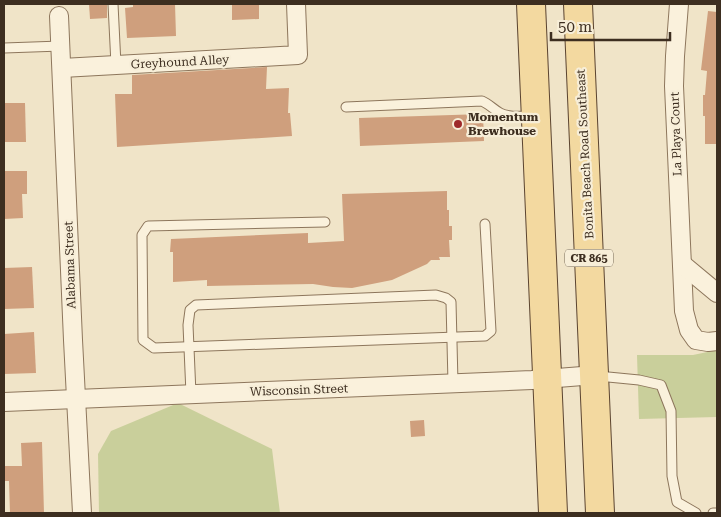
<svg xmlns="http://www.w3.org/2000/svg" width="721" height="517" viewBox="0 0 721 517" font-family="'Roboto Serif',serif">
  <style>
    .green { fill: #c9cf9b }
    .building { fill: #cf9f7d }
    .lines { fill: none; stroke-linecap: round; stroke-linejoin: round }
    .service-casing { stroke: #8d765c; stroke-width: 11 }
    .minor-casing { stroke: #8d765c; stroke-width: 20 }
    .primary-casing { stroke: #5b4430; stroke-width: 30 }
    .service { stroke: #faf1dc; stroke-width: 9 }
    .minor { stroke: #faf1dc; stroke-width: 18 }
    .primary { stroke: #f3d9a0; stroke-width: 28 }
    .poi-dot { fill: #9e2a2b; stroke: #f7eed8; stroke-width: 2 }
    .labels { text-anchor: middle; stroke-width: 4.5; stroke-linejoin: round; paint-order: stroke }
    .shield { fill: #f7eed8; stroke: #756857; stroke-width: 1 }
    .shield-label { font-size: 11px; font-weight: bold; fill: #3d2e20 }
    .street-label { font-size: 12px; fill: #3d2e20; stroke: #f7eed8 }
    .poi-label { font-size: 12px; font-weight: bold; fill: #3d2e20; stroke: #f7eed8; text-anchor: start }
  </style>
  <rect width="100%" height="100%" fill="#f0e4c8"/>
  <g class="green">
    <path d="M717,350V417L639,419L637,355H693Z"/>
    <path d="M178,403L272,449L280,513H99L98,454L111,431Z"/>
  </g>
  <g class="building">
    <path d="M89,4H107V18L90,19Z"/>
    <path d="M133,4H175L176,36L127,38L125,8L133,7Z"/>
    <path d="M232,4H259V19L232,20Z"/>
    <path d="M708,11L717,12V144H705V116H703V95H705L707,71L701,70Z"/>
    <path d="M267,67L266,89L289,88L288,113H290L292,136L117,147L115,94H132V75Z"/>
    <path d="M4,103H25L26,142H4Z"/>
    <path d="M483,114L484,141L360,146L359,118Z"/>
    <path d="M4,171H27V194H22L23,218L4,219Z"/>
    <path d="M447,191V210H449V226H452V240H449L450,257H439L440,260H431L427,264L392,280L352,288L333,287L313,284L207,286V280L173,282V252H170L171,239L308,233V243L344,241L342,194Z"/>
    <path d="M32,267L34,308L4,309V268Z"/>
    <path d="M34,332L36,373L4,374V334Z"/>
    <path d="M424,420L425,436L411,437L410,421Z"/>
    <path d="M42,442L44,513H10L9,481H4V466H22L21,443Z"/>
  </g>
  <g class="lines">
    <g class="service-casing">
      <g id="service">
        <path d="M113,4L116,65"/>
        <path d="M4,48L61,46"/>
        <path d="M346,107L482,101C489,104 493,109 500,113C509,118 522,116 533,116"/>
        <path d="M325,222L148,226L142,235L143,340L154,348L485,336L491,331L485,224"/>
        <path d="M598,376L639,380L661,385L671,411L672,476L677,502L696,513"/>
        <path d="M191,394L188,325L190,310L196,305L436,295L446,298L451,302L453,383"/>
        <path d="M713,513H717"/>
      </g>
    </g>
    <g class="minor-casing">
      <g id="minor">
        <path d="M679,4L675,56L674,86L684,311L689,330L696,340L708,342L717,341"/>
        <path d="M59,16L73,340L82,513"/>
        <path d="M62,68L298,55L296,4"/>
        <path d="M682,264L717,293"/>
        <path d="M4,402L532,380L595,375"/>
      </g>
    </g>
    <g class="primary-casing">
      <g id="primary">
        <path d="M531,4L553,513"/>
        <path d="M578,4L600,513"/>
      </g>
    </g>
    <use href="#service" class="service"/>
    <use href="#minor" class="minor"/>
    <use href="#primary" class="primary"/>
  </g>
  <circle class="poi-dot" cx="458" cy="124" r="5"/>
  <g class="labels">
    <rect class="shield" x="565" y="249.5" width="48" height="17" rx="4"/>
    <g class="shield-label">
      <text x="589" y="262">CR 865</text>
    </g>
    <g class="street-label">
      <text transform="translate(180 62) rotate(-3)" y="4">Greyhound Alley</text>
      <text transform="translate(676 134) rotate(-92)" y="4">La Playa Court</text>
      <text transform="translate(585 154) rotate(-93)" y="4">Bonita Beach Road Southeast</text>
      <text transform="translate(70 265) rotate(-92)" y="4">Alabama Street</text>
      <text transform="translate(299 390) rotate(-2)" y="4">Wisconsin Street</text>
    </g>
    <g class="poi-label">
      <text x="468" y="121">Momentum<tspan x="468" dy="14">Brewhouse</tspan></text>
    </g>
  </g>
  <rect width="721" height="517" fill="none" stroke="#3d2e20" stroke-width="10"/>
  <path d="M551 32v8h119v-8" fill="none" stroke="#3d2e20" stroke-width="2.5"/>
  <text x="558" y="32" font-size="15" fill="#3d2e20" stroke="#f7eed8" stroke-width="4" paint-order="stroke">50 m</text>
</svg>
